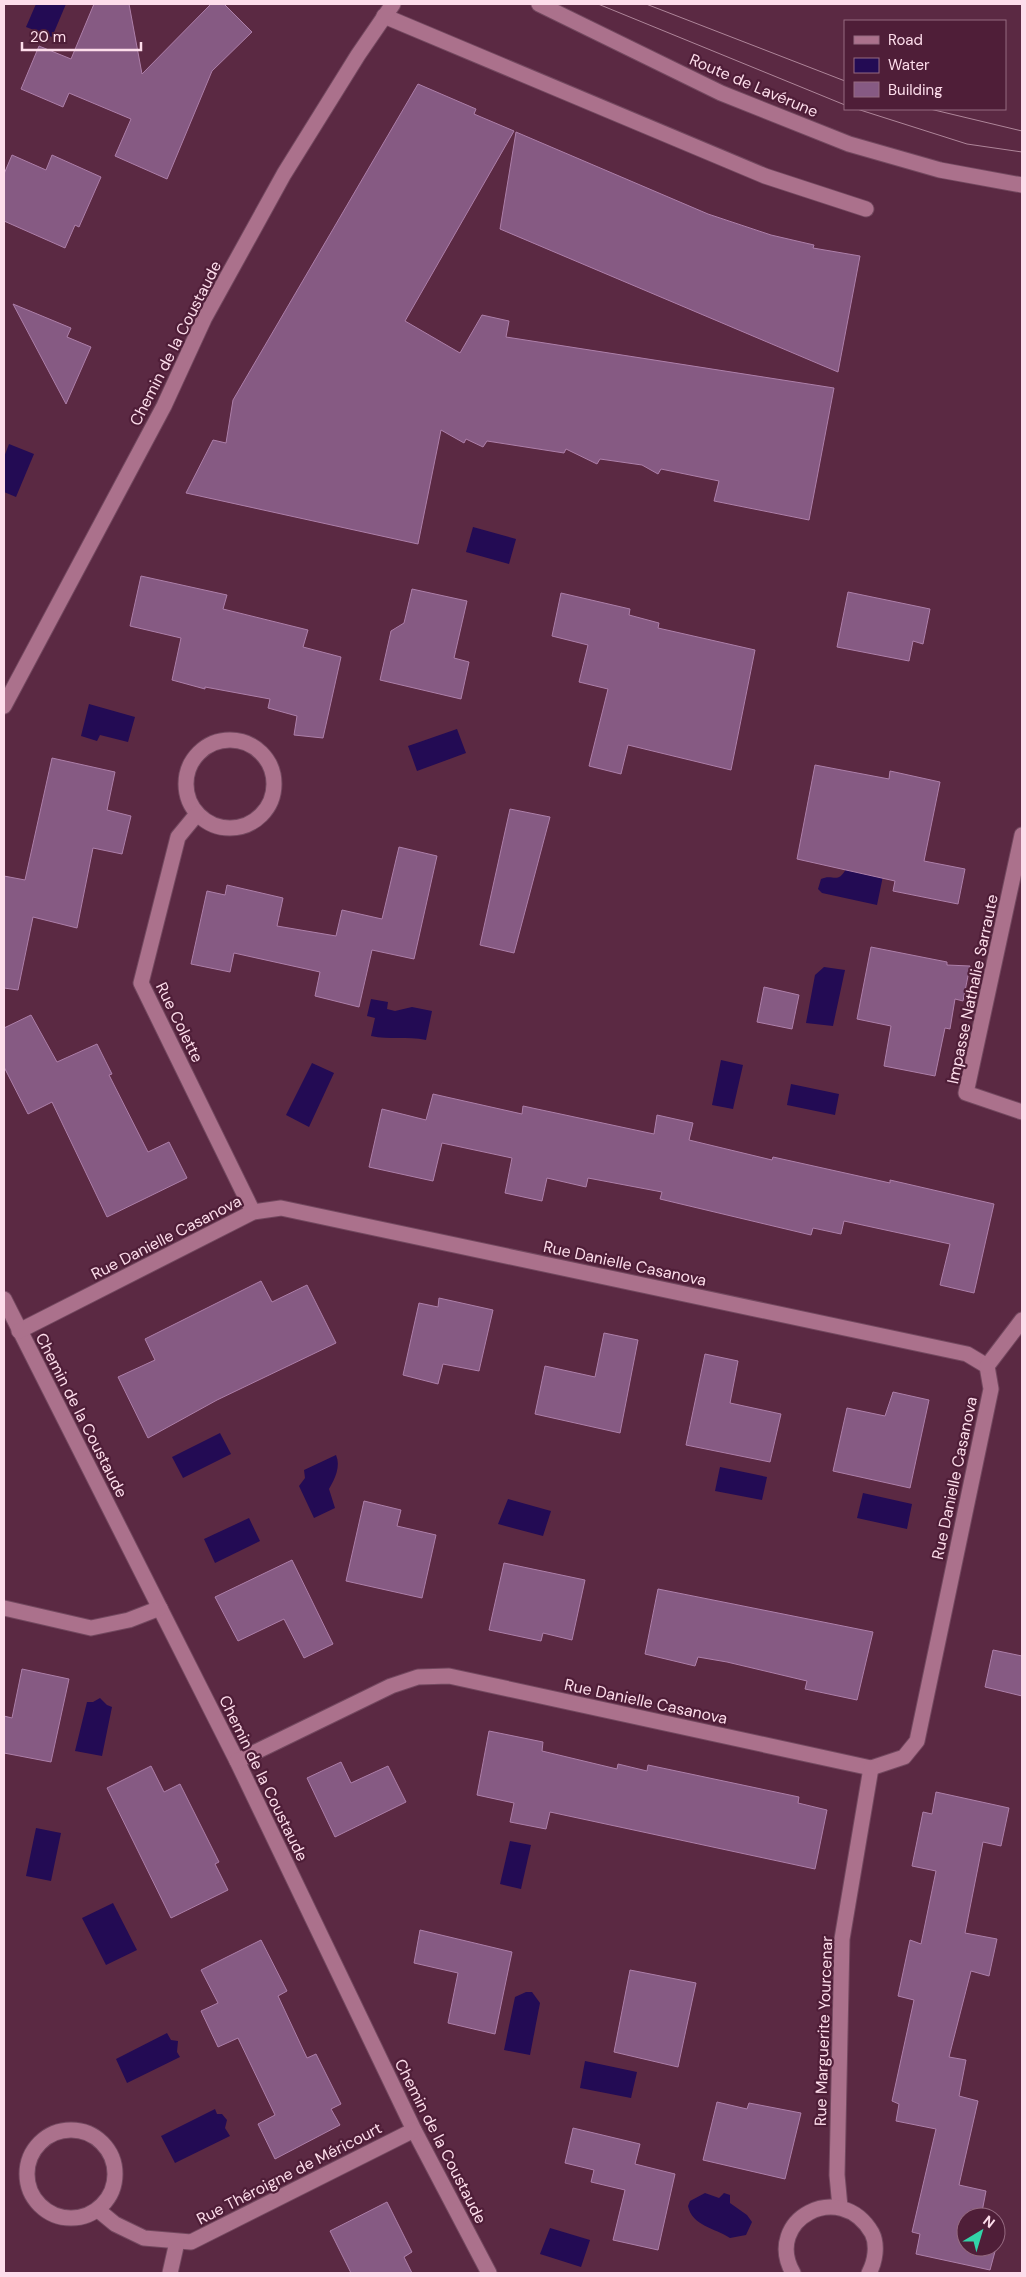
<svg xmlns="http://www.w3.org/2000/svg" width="1026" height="2277" viewBox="0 0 1026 2277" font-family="'DM Sans',sans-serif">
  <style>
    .water { fill: #230b54 }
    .building { fill: #865a83; stroke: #ad7fa9 }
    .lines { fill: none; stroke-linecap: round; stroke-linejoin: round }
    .service-casing { stroke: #73485f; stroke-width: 17 }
    .minor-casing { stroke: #73485f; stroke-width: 17 }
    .secondary-casing { stroke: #73485f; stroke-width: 17 }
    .service { stroke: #ab718c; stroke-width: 15 }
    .minor { stroke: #ab718c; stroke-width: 15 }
    .secondary { stroke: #ab718c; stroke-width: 15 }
    .tram { stroke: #ae8599; stroke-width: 1 }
    .labels { text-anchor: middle; stroke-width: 4.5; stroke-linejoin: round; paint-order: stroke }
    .street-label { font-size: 16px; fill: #fdddeb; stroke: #4f1e38 }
  </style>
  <rect width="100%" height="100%" fill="#5b2943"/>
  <g class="water">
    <path d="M36,4H66L52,37L26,27Z"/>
    <path d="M9,444L34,454L16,497L4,492V457Z"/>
    <path d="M473,527L516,539L509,564L466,552Z"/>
    <path d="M89,704L135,717L128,742L100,735L97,741L81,736Z"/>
    <path d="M457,729L466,753L417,771L408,746Z"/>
    <path d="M846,869L883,876L877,905L822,893L818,889L821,879C833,873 837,885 846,869Z"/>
    <path d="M824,967L845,970L833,1026L806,1023L815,975Z"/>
    <path d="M371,999L388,1002L387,1009L395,1011L412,1007L432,1011L426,1040C407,1036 389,1040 371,1036L375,1018L367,1016Z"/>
    <path d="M721,1060L743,1065L733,1109L712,1105Z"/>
    <path d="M312,1063L334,1073L309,1127L286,1115Z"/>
    <path d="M791,1084L839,1094L835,1115L787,1105Z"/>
    <path d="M220,1433L231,1454L183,1478L172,1457Z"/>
    <path d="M336,1455C341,1466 335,1479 329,1489L335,1508L314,1518L299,1486L305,1478L304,1470Z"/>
    <path d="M720,1467L767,1477L762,1500L715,1491Z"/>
    <path d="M863,1493L912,1504L907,1529L857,1518Z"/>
    <path d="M508,1499L551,1511L543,1536L498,1524Z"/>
    <path d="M249,1518L260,1541L215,1563L204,1539Z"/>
    <path d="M100,1698L107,1705L112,1707L102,1756L75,1751L87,1702H93Z"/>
    <path d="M36,1828L61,1833L51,1881L26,1876Z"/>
    <path d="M510,1841L531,1845L521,1889L500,1884Z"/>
    <path d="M113,1903L137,1950L106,1965L82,1918Z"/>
    <path d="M526,1992H532L540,2003L530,2055L504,2050L515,1997Z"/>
    <path d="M167,2033L171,2040L178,2041L177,2052L180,2057L127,2083L116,2059Z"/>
    <path d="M585,2061L637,2072L631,2098L580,2088Z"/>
    <path d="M215,2109L217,2114H222L227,2120L225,2128L230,2136L175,2163L161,2136Z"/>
    <path d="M705,2193L719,2198L724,2193L730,2195V2203L747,2215L752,2222L746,2235L730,2238C715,2228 692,2226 688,2206L690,2201Z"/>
    <path d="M550,2228L590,2240L581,2267L540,2254Z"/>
  </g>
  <g class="building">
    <path d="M94,4H129L142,74L211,4H224L252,32L212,71L167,179L115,156L131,119L69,93L63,107L21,89L39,46L71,59Z"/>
    <path d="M418,84L476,109L474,114L514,131L405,321L460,353L482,315L509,321L506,337L834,388L809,520L714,501L719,481L661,469L658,474L642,465L600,459L597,464L566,449L564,453L487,441L483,447L466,439L464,443L441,430L418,544L186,493L213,440L226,443L233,400Z"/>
    <path d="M516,132L708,214L771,235L814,245L813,248L860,256L838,372L500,229Z"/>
    <path d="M12,155L46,170L52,155L101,177L79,227L75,225L65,248L4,221V174Z"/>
    <path d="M13,304L71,328L67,337L91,347L66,404Z"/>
    <path d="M141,576L227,595L223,609L308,630L303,647L341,657L323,738L294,735L297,716L268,708L270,699L205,687V689L172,680L181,638L130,626Z"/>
    <path d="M412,589L467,601L454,658L469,662L461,699L380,680L391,631L404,623Z"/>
    <path d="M848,592L930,609L923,644L913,641L909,661L837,647Z"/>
    <path d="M561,593L630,609L629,615L659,623L658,628L755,650L731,770L628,745L621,774L589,766L608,689L579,682L588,645L552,636Z"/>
    <path d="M52,758L115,772L107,810L131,816L122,854L93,848L77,928L33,917L18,990L4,988V876L25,880Z"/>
    <path d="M815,765L889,779L890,771L940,782L924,861L965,869L958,904L893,891L895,881L797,859Z"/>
    <path d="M510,809L550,817L514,953L480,945Z"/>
    <path d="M399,847L437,856L414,959L372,950L359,1007L315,996L320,972L234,953L230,972L191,964L207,891L225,895L227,885L283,898L277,926L336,936L342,910L382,919Z"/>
    <path d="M871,947L947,962V965L970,966L963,1001L955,999L950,1029L945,1028L935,1076L884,1066L891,1026L857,1019Z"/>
    <path d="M764,987L799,995L792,1029L757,1022Z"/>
    <path d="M31,1015L57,1062L97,1044L112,1074L109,1075L148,1152L169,1142L187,1178L107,1217L52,1102L28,1114L4,1067V1028Z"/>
    <path d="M433,1094L522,1114L523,1106L654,1134L657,1115L693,1123L689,1140L772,1160L773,1157L890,1183V1180L994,1204L974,1293L940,1285L950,1244L844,1221L841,1234L813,1228L811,1235L660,1199L662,1192L588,1178L586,1187L547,1178L542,1201L505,1193L512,1158L442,1143L433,1181L369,1167L382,1109L426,1120Z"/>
    <path d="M261,1281L272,1302L307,1285L336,1343L217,1400L148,1438L118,1377L155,1360L145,1339Z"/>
    <path d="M439,1298L493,1310L479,1371L443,1364L438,1384L403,1375L419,1303L438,1307Z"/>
    <path d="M604,1333L638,1340L620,1433L535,1414L545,1366L595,1377Z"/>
    <path d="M705,1354L738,1361L730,1403L781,1414L770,1462L686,1445Z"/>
    <path d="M893,1392L929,1400L910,1488L833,1471L847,1408L885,1416Z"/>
    <path d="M364,1501L401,1510L397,1526L436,1535L422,1598L346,1581Z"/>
    <path d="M292,1560L333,1644L304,1658L284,1619L238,1641L215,1597Z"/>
    <path d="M504,1563L585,1580L572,1640L543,1633L541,1641L489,1630Z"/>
    <path d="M658,1589L873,1632L857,1700L805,1689L807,1681L727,1662L698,1657L695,1666L645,1654Z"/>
    <path d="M993,1650L1022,1656V1696L985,1687Z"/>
    <path d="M22,1669L69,1679L51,1762L4,1753V1716L12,1718Z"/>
    <path d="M489,1731L543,1742L542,1751L617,1769L618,1764L647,1771L648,1765L799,1797L798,1803L827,1810L815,1869L550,1812L546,1829L510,1822L514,1803L477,1795Z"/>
    <path d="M341,1762L351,1783L388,1766L406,1802L335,1837L307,1778Z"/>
    <path d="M151,1766L164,1792L180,1784L219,1862L215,1864L228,1890L171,1918L107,1788Z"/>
    <path d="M936,1792L1009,1808L1001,1846L983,1842L965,1933L997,1939L989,1976L971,1971L949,2057L966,2060L959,2096L978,2101L959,2185L986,2191L981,2217H966V2247H996V2232L1000,2233L990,2270L916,2254L920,2234L912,2232L936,2129L896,2121L899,2104L892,2101L914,2000L898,1996L910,1940L921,1944L936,1871L912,1866L923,1812L932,1814Z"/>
    <path d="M420,1930L512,1952L495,2034L448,2023L458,1973L414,1963Z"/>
    <path d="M261,1940L287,1991L278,1996L307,2058L316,2054L341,2104L331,2109L340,2125L275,2159L258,2124L275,2115L238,2038L218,2047L201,2011L218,2003L201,1970Z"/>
    <path d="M630,1970L696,1983L678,2067L614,2052Z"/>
    <path d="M717,2102L747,2109L749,2103L801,2113L785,2179L703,2160Z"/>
    <path d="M573,2128L640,2144L635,2164L675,2174L658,2250L613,2240L625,2190L591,2182L594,2170L565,2163Z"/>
    <path d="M387,2202L412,2252L404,2257L412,2273H351L330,2231Z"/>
  </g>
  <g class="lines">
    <g class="service-casing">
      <path id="service" d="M384,16L765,176L866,209"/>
    </g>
    <g class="minor-casing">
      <g id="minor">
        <path d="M4,706L164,406L204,319L284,174L358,55L393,4"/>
        <circle cx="230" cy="784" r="44"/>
        <path d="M197,814L178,837L141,983L253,1212"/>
        <path d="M1022,835L966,1093L1022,1112"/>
        <path d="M4,1299L237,1761L414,2130L489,2273"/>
        <path d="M19,1331L253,1212L281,1208L967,1354L987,1366L991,1389L917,1741L904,1757L871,1768L449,1676L418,1677L391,1686L237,1761"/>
        <path d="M987,1366L1022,1320"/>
        <path d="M4,1608L91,1628L129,1620L160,1608"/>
        <circle cx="71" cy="2174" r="44"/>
        <path d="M840,2207L837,2175L842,1939L871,1768"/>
        <path d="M98,2210L115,2224L144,2238L191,2242L414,2130"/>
        <path d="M170,2273L177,2242"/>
        <path d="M793,2273C763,2220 840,2178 872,2233C878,2245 875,2262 869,2273"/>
      </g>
    </g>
    <g class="secondary-casing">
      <path id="secondary" d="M539,4L721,93L849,144L940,170L1022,185"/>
    </g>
    <use href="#service" class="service"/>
    <use href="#minor" class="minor"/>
    <use href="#secondary" class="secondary"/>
    <g class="tram">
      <path d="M598,4L845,105"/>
      <path d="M646,4L845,81"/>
      <path d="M857,109L967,144L1022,152"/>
      <path d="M930,109L1022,131"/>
    </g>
  </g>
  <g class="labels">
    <g class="street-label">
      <text transform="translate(754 85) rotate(23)" y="6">Route de Lavérune</text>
      <text transform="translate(175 343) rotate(-63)" y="6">Chemin de la Coustaude</text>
      <text transform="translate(972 989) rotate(-78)" y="6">Impasse Nathalie Sarraute</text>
      <text transform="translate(180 1022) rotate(64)" y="6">Rue Colette</text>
      <text transform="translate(166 1237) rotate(-27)" y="6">Rue Danielle Casanova</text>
      <text transform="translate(625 1263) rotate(12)" y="6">Rue Danielle Casanova</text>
      <text transform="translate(82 1415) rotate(63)" y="6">Chemin de la Coustaude</text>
      <text transform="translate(954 1478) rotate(-78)" y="6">Rue Danielle Casanova</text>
      <text transform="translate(646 1701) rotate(12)" y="6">Rue Danielle Casanova</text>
      <text transform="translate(264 1778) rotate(64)" y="6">Chemin de la Coustaude</text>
      <text transform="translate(823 2031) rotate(-88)" y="6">Rue Marguerite Yourcenar</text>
      <text transform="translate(441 2141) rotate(63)" y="6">Chemin de la Coustaude</text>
      <text transform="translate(289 2173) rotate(-27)" y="6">Rue Théroigne de Méricourt</text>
    </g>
  </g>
  <rect width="1026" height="2277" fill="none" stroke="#fdddeb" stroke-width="10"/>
  <rect x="844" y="20" width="162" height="90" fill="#4f1e38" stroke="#956a80"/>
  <rect x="854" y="36" width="25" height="8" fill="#ab718c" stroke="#956a80"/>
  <text x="888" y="45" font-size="15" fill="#fdddeb">Road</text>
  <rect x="854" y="58" width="25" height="15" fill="#230b54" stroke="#956a80"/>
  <text x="888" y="70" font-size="15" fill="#fdddeb">Water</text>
  <rect x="854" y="82" width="25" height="15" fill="#865a83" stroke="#956a80"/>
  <text x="888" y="95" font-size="15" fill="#fdddeb">Building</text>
  <g transform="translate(981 2232) rotate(38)"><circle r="24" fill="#4f1e38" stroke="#956a80"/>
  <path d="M0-4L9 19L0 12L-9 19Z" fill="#32d4a9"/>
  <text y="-8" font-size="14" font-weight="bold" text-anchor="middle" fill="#fdddeb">N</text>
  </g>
  <path d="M22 42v8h119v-8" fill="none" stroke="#fdddeb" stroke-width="2.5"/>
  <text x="30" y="42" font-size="15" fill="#fdddeb" stroke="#4f1e38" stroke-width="4" paint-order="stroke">20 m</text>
</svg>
